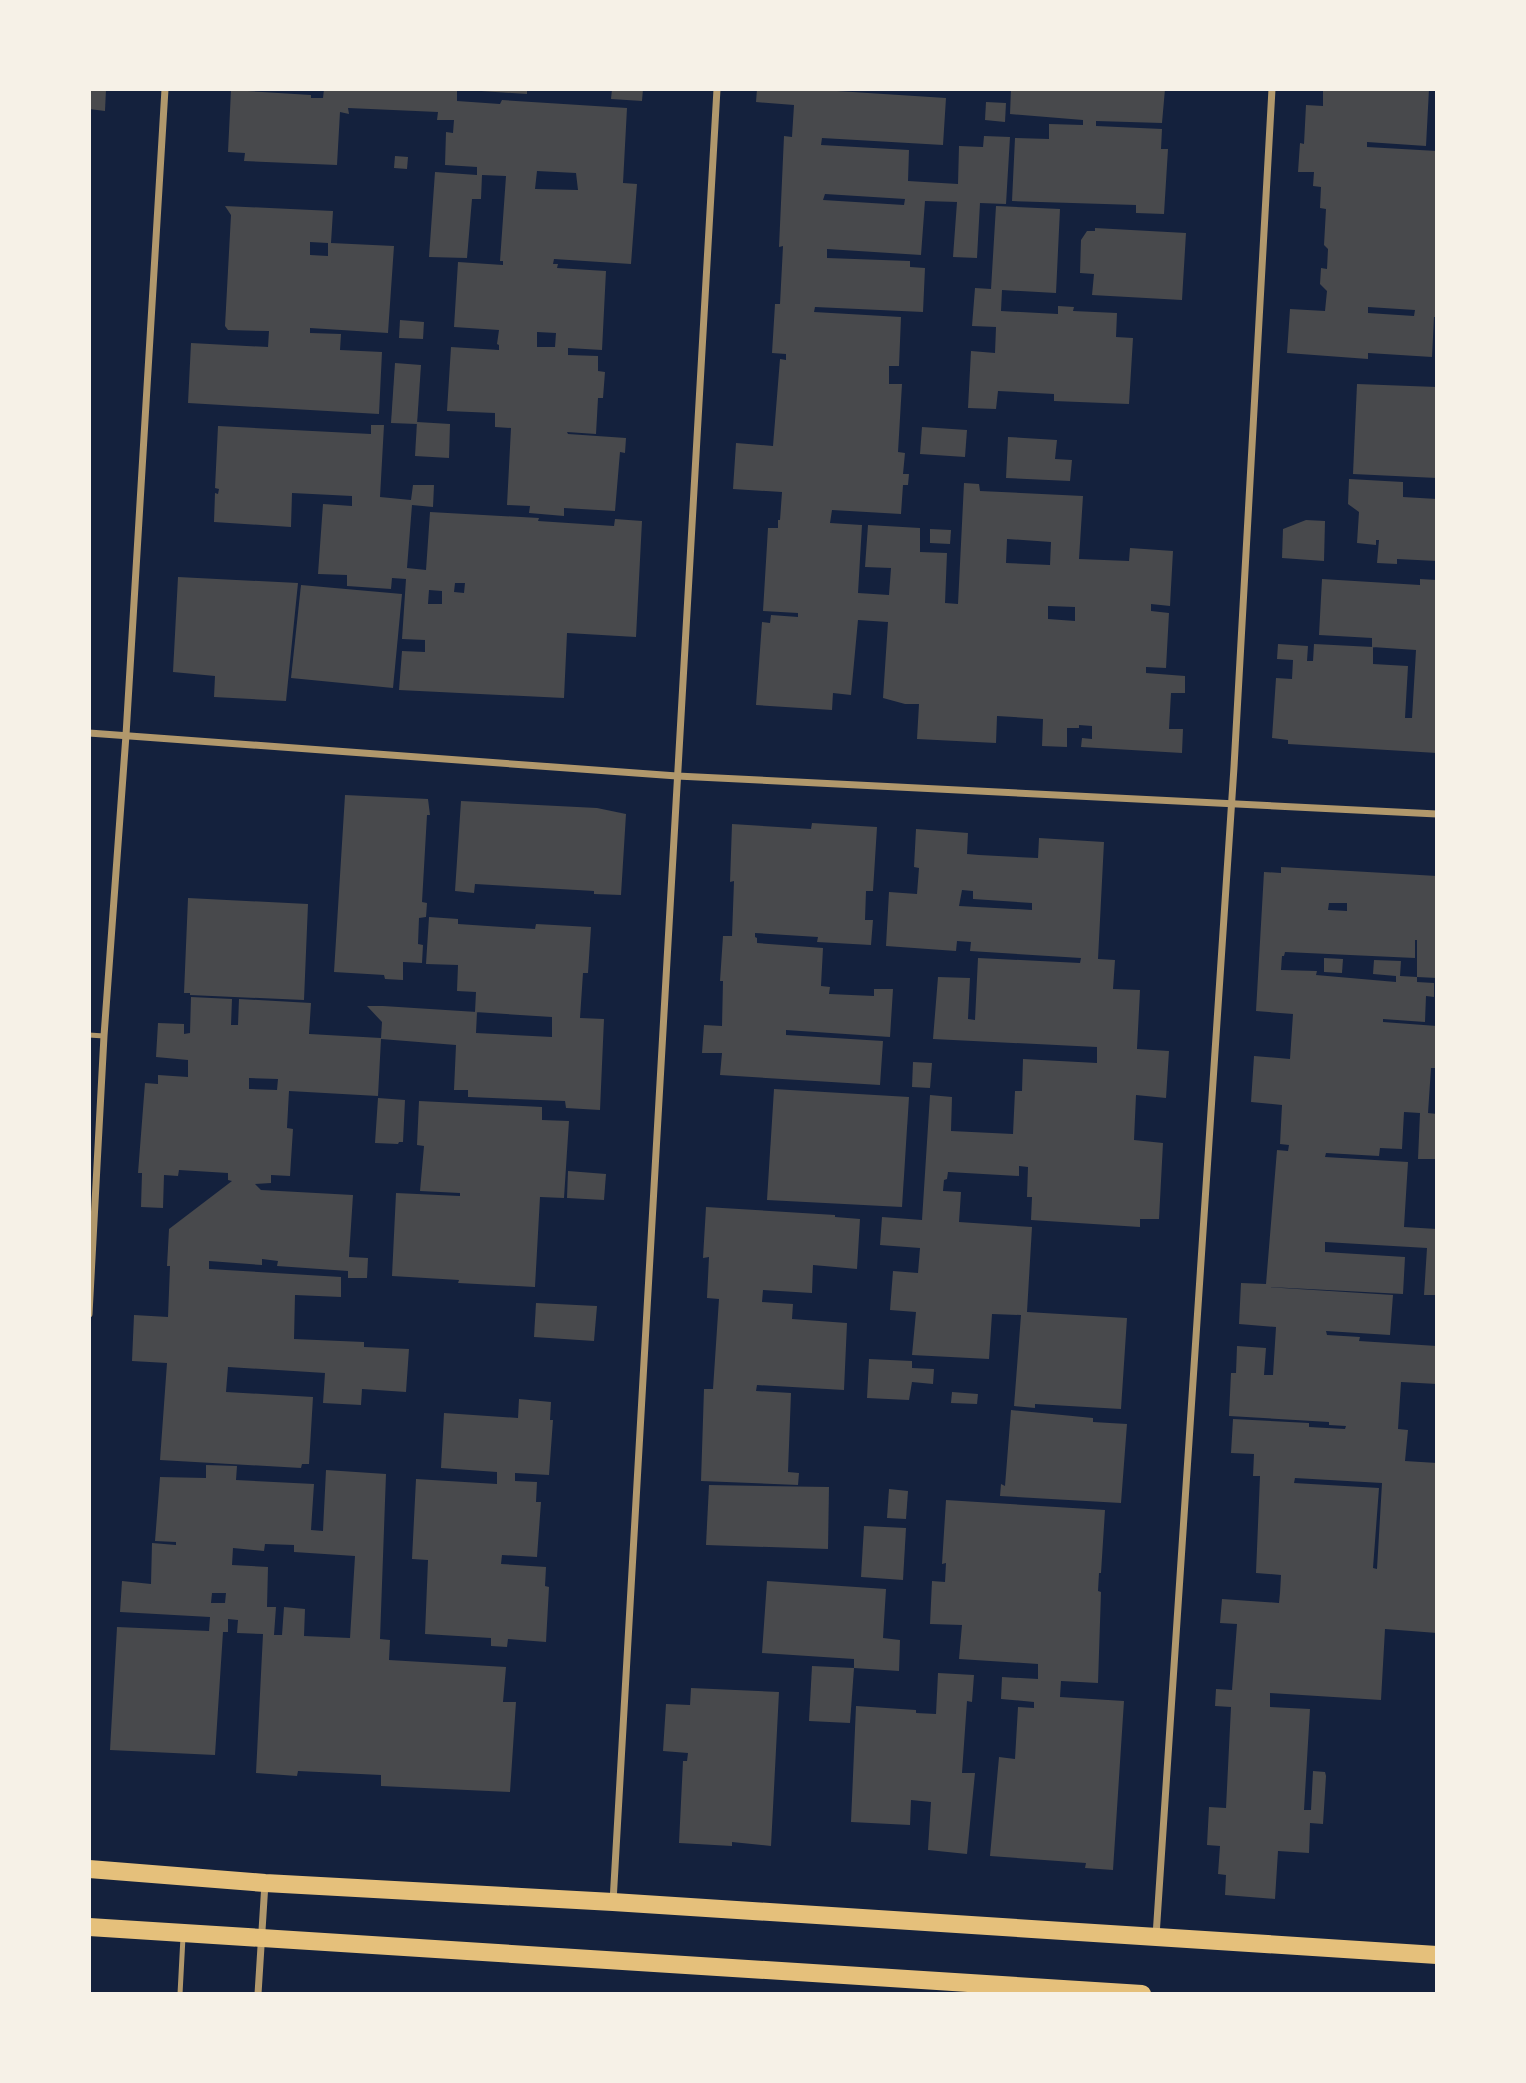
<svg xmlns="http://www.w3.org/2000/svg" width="1526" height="2083" viewBox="0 0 1526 2083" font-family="Manrope,sans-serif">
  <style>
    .building { fill: #48494c; fill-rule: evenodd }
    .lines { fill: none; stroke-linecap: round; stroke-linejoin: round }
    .service { stroke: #b1986c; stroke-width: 5 }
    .minor { stroke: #b1986c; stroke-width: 7 }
    .primary { stroke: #e5c07b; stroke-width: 18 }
  </style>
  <rect width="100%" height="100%" fill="#14213d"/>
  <g class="building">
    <path d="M89,89H106L105,111L89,109Z"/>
    <path d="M324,89H457V101L500,104L502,100L627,108L623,183L637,184L631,264L554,259L553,264H558L557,268L606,271L602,350L568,348V355L598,356V371L605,372L603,398H598L596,434L567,432L568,434L626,438L625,453L620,452L615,511L564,508V516L529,513L530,506L507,505L511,428L495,427V413L447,411L451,347L499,350V345L497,344L499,330L454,327L458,262L503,265V261H500L506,176L482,175L481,199H472L467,258L429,257L435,172L477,175V167L445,165L446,132L453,133L454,120H437L438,112L348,108L349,114L340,112L337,165L244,161L245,153L228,152L231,90L311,95V98H323ZM537,171L576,173L578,190L535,189ZM537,332L556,333L555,347H537Z"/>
    <path d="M481,89H527V94L481,91Z"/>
    <path d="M612,89H643L642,101L611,99Z"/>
    <path d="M757,89H837V91L946,98L943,145L822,138L821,145L909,150L908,181L958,184L959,146L983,147L984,136L1010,137L1006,204L980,203L977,258L953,257L957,202L925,201L921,255L827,249V258L910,261V267L925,268L923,312L815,307L814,312L901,317L899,366H889V384H902L898,452L905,453L903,474H909L908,485H903L901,514L832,510L830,523L862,525L858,593L889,595L891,568L865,567L868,525L920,528V552L947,553L945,603L958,604L964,483L979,484L980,491L1083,496L1079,559L1129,561L1130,548L1173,551L1170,606L1151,604V611L1169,613L1166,668L1146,667V673L1185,676V693H1171L1169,729H1183L1182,753L1081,747L1082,738L1092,739V726L1079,725V728H1067V747L1042,746L1043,719L997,716L996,743L917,739L919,704H905L883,698L888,622L858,620L851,695L833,693L832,710L756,705L762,622L770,623L771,615L798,617V613L763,611L768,528H778V520H780L782,492L733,489L736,443L773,446L780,359L786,360V354L772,353L775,304H780L783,246L779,247L784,136L792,137L794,105L756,102ZM825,194L905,199L904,205L823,200ZM1007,539L1051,542L1050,565L1006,563ZM1048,606L1075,607V621L1048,619Z"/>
    <path d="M1011,89H1165L1162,123L1096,121V126L1162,129L1161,149H1168L1164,214L1136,213V205L1012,201L1015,138L1049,139V124L1083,125V120L1010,114Z"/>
    <path d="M1323,89H1429L1426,146L1367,142V147L1437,151V317H1434L1432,357L1368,353V359L1287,353L1290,309L1325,311L1327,291L1320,284L1321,268L1327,269L1328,249L1324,245L1326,209L1320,208L1321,187L1313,186L1314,172H1298L1300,143L1304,144L1306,105L1323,106ZM1368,307L1415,310L1414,316L1368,313Z"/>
    <path d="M986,102L1006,103L1005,122L985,120Z"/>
    <path d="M395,156L408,157L407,169L394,168Z"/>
    <path d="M225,206L333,211L331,243L394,246L388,333L310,328V333L341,334L340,350L382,352L379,414L188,403L191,343L268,347L269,331L228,330L225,326L231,215ZM310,242L328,243V256L310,255Z"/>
    <path d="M996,206L1060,209L1056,293L1002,290L1001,311L1058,314V306L1074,307L1073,311L1117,313L1116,337L1133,338L1129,404L1054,401V394L998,391L996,409L968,408L971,351L995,353L996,327L972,326L975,288L991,289Z"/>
    <path d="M1095,228L1186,233L1182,300L1092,295L1094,274L1080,273L1081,240L1087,231H1095Z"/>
    <path d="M400,320L424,322L423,339L399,338Z"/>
    <path d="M395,363L421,365L417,424L391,423Z"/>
    <path d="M1357,384L1437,387V478L1353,474Z"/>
    <path d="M417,422L450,424L449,458L415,456Z"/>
    <path d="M371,425H384L380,497L411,500L413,485H434L433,507L412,505L407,568L426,570L430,512L539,518L538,521L614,526L615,519L642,521L636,637L567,633L564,698L399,690L402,651L425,652V640L402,639L406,579L392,578L391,589L347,586V575L318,574L323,504L352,506V496L292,493L291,527L214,522L215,493L218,494L219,489L215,488L218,426L371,434ZM455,583H465L464,593L454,592ZM429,590L442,591V604H428Z"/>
    <path d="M922,427L967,430L965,457L920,454Z"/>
    <path d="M1008,437L1057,440L1055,459L1072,460L1070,481L1006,478Z"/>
    <path d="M1349,479L1403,482V497L1437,499V561L1397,559V564L1377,563L1379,540H1376V545L1357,543L1359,512L1348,504Z"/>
    <path d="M1306,520L1325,521L1324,561L1282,558L1283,529Z"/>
    <path d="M930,529L951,530L950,544L930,543Z"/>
    <path d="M178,577L298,583L286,701L214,697L215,676L173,672Z"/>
    <path d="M1322,579L1420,585V579L1437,580V753L1288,744V740L1272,738L1276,678L1292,679L1293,660L1277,659L1278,644L1308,646L1307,661H1313L1314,644L1373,647V664L1408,666L1405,718H1412L1416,650L1372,647V638L1319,635Z"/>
    <path d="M301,585L402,594L393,688L291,678Z"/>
    <path d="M345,795L428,799L430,815H427L422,902L427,903L426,917L419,918L418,944L423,945L422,963L403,962V980L385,979L384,975L334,972Z"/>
    <path d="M461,801L597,808L626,814L621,895L594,894V891L475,884L474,893L455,891Z"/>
    <path d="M812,823L877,827L873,891H866L865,920H873L871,945L817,942L818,937L755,933V937L757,938V943L823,948L821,986L830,987L829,994L874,996V989H893L890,1037L786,1030V1035L883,1041L880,1085L720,1075L722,1053H702L704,1025L722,1026L723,981H720L723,936H732L734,881L730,882L732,824L811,829Z"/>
    <path d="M916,829L968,833L967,854L979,855L1038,858L1039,838L1104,842L1098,959L1115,960L1113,989L1140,990L1137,1049L1169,1051L1166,1098L1136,1095L1134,1140L1163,1143L1159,1219H1140V1227L1031,1220L1032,1197H1027L1028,1167L1019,1166V1176L948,1172L947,1179L944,1180L943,1191L961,1192L959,1222L1032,1227L1027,1312L1127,1318L1121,1409L1035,1404V1408L1014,1406L1021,1315L992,1314L989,1359L912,1355L916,1312L890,1310L893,1271L918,1273L920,1248L880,1245L882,1217L922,1220L930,1095L952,1097L951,1131L1013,1134L1015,1091H1022L1023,1059L1097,1063V1047L933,1039L938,977L970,978L968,1019L975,1020L978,958L1080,963L1081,958L970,951L971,942L957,941L956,951L886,946L889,892L917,894L919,868L914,867ZM962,890L973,891V899L1032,903V910L959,906Z"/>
    <path d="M1281,867L1437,876V978L1417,977V982L1434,983V997L1426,996L1425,1022L1383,1019V1022L1437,1026V1068H1431L1428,1113L1437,1114V1159H1418L1420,1113L1404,1112L1402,1149L1380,1148L1379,1156L1326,1153L1325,1157L1408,1162L1404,1227L1437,1229V1295H1424L1427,1248L1325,1242V1252L1405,1257L1403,1294L1268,1287L1393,1295L1390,1335L1326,1331L1327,1335L1360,1337L1359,1341L1437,1346V1384L1401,1382L1398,1429L1408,1430L1405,1461L1437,1463V1633L1385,1629L1381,1700L1270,1693V1707L1310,1709L1304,1810H1311L1313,1771L1325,1772L1326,1776L1323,1824L1310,1823L1309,1853L1278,1851L1275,1899L1225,1895L1226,1875L1218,1874L1220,1846L1207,1845L1209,1807L1226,1808L1231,1707L1215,1706L1216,1689L1232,1690L1237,1624L1220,1623L1222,1599L1279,1603L1280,1593L1281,1575L1256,1573L1260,1476H1253L1254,1454L1231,1453L1233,1419L1309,1423V1427L1345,1429L1346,1426L1329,1425V1422L1229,1416L1231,1373H1236L1237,1346L1266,1348L1264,1375H1273L1276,1327L1239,1324L1241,1283L1266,1284L1277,1150L1288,1151L1289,1145L1280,1144L1282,1105L1251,1102L1254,1056L1290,1059L1293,1014L1256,1011L1264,872L1281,873ZM1329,903H1347V911L1328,910ZM1415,940H1417V977L1400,976L1401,961L1374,960L1373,974L1396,976V982L1316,975L1317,971L1281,970L1282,956H1284L1285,952L1415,958ZM1295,1478L1382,1483L1377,1569L1373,1568L1379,1488L1294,1483Z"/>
    <path d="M188,898L308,904L304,1000L190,995V993H184Z"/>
    <path d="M429,917L458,919V924L535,929L536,924L591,927L588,973H583L580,1018L604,1019L600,1110L566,1108L565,1101L468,1097V1090H454L456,1045L381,1039L378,1096L289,1091L287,1128L293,1129L290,1176L271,1175V1183L255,1184L261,1190L353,1195L349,1257L368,1258L367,1278H348V1271L277,1266L278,1261L262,1259V1265L209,1261V1269L341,1277V1297L295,1295L294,1339L364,1342V1347L409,1349L406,1392L362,1389L361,1405L323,1403L325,1373L228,1367L226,1392L313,1397L309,1464H302L301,1468L160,1460L167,1363L132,1361L134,1315L168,1317L170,1266H167L169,1229L232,1181L228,1180V1173L179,1170L178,1176L164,1175L163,1208L141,1207L142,1173H138L145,1083L158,1084V1075L188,1077V1060L156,1057L158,1023L184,1024V1034L190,1033L191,997L232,999L231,1025H238L239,999L311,1003L309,1034L381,1038L382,1022L367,1006H383L477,1012L476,1033L552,1037V1017L475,1012L476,992L457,991L458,965L426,964ZM249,1078L278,1079L277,1090L249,1089Z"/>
    <path d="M1324,958L1343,959L1342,973L1324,972Z"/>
    <path d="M913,1062L932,1063L930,1088L912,1087Z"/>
    <path d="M774,1089L909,1097L902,1207L767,1200Z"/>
    <path d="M378,1098L405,1100L403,1142H399L398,1144L375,1143Z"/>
    <path d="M419,1101L542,1107V1120L569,1121L564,1198L540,1197L535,1287L458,1283L459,1280L392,1276L396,1193L460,1196V1193L420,1191L424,1146L417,1145Z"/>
    <path d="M568,1171L606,1174L604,1200L567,1198Z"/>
    <path d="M706,1207L835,1215V1217L860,1219L857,1269L813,1265L812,1293L763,1290L762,1302L793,1304L792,1319L847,1323L844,1390L757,1385L756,1391L791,1393L788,1472L799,1473L798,1485L701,1481L704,1389H713L719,1299L707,1298L709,1257L703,1258Z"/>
    <path d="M536,1303L597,1306L594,1341L534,1337Z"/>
    <path d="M869,1359L912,1361V1368L934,1369L933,1384L912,1382L909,1400L867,1398Z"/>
    <path d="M952,1392L978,1394L977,1404L951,1403Z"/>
    <path d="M519,1399L551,1402L550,1420H553L549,1475L515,1473V1481L537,1482L536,1502H541L537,1557L502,1555L501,1564L546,1567L545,1586L549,1587L546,1642L508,1639L507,1647L491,1646V1638L425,1634L428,1560L412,1559L416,1479L497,1484V1472L441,1468L444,1413L518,1418Z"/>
    <path d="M1011,1410L1093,1418V1422L1127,1424L1121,1503L1000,1496L1001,1484L1005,1486Z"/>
    <path d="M206,1465L237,1466L236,1480L314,1484L311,1530L323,1531L326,1470L386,1474L380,1639L390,1640L389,1660L506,1667L503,1702H516L510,1792L381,1786V1775L298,1771L297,1776L256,1773L263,1634L237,1633L238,1620L228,1619V1632H223L215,1755L110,1750L117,1627L209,1631L210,1617L120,1612L122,1581L151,1584L152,1543L176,1545V1542L155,1541L160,1477L206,1478ZM265,1544L294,1545V1552L355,1556L350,1638L304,1636L305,1609L284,1607L282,1635H274L276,1607H267L268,1567L232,1565L233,1548L264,1551ZM212,1593H226L225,1603H211Z"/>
    <path d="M709,1485L829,1487L828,1549L706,1545Z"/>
    <path d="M889,1489L908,1491L906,1519L887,1518Z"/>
    <path d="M946,1500L1105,1510L1101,1573H1099L1098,1591L1101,1592L1098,1683L1061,1681L1060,1697L1124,1701L1113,1870L1085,1868L1086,1863L990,1856L999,1757L1015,1759L1018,1707L1034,1708V1702L1001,1699L1002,1677L1038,1679V1664L959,1659L962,1625L930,1624L932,1581L945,1582L946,1563L942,1564Z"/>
    <path d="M864,1526L906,1528L903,1580L861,1577Z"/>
    <path d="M767,1581L886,1589L883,1638L900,1640L899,1671L854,1668V1659L762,1653Z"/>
    <path d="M812,1666L854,1668L850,1723L809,1721Z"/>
    <path d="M938,1673L974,1675L972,1702L967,1701L962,1773H975L967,1854L928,1850L931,1802L911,1800L910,1825L851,1822L856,1706L916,1710V1713L936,1714Z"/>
    <path d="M691,1688L779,1692L771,1846L732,1842V1846L679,1843L683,1761H687L688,1753L663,1751L666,1704L690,1705Z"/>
  </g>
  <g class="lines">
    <g class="service">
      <path d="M89,1035L104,1036"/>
      <path d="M180,1994L183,1937"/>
    </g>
    <g class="minor">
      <path d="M89,733L677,776L1437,814"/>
      <path d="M89,1314L104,1036L126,735L165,89"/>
      <path d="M613,1902L717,89"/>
      <path d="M1156,1936L1234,767L1272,89"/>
      <path d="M258,1994L265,1883"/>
    </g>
    <g class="primary">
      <path d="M89,1869L265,1883L613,1902L1437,1955"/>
      <path d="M89,1927L1142,1994"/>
    </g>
  </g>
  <rect width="1526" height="2083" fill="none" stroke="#f6f1e7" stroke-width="182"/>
</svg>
